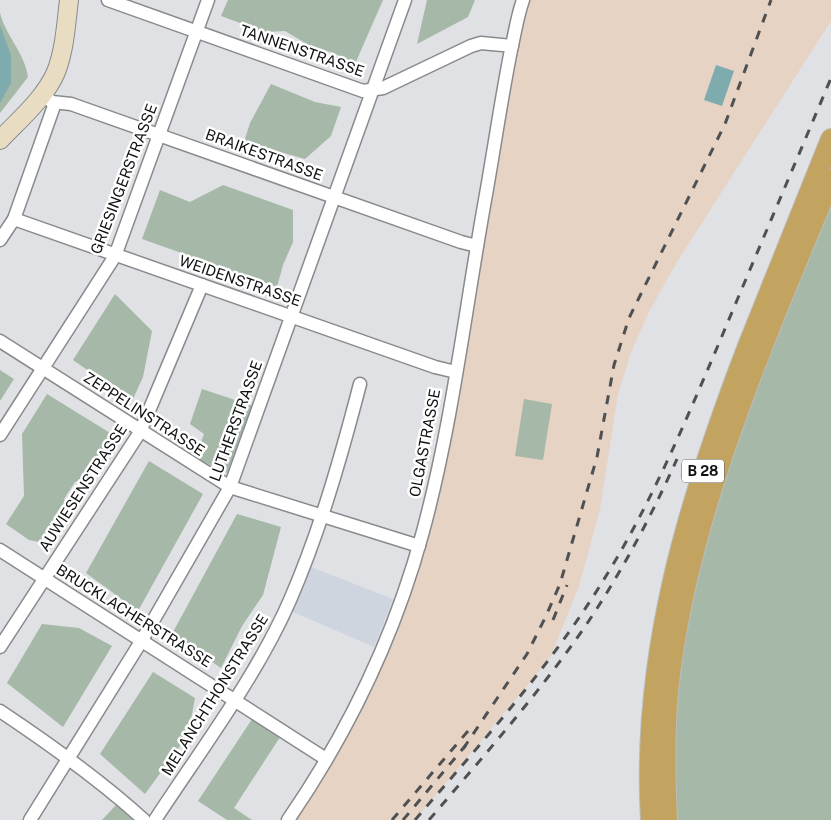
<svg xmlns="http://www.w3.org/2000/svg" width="831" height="820" viewBox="0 0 831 820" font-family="'Public Sans',sans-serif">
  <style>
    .industrial { fill: #e7d3c4 }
    .built { fill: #cfd5df }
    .green { fill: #a6b8a7 }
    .water { fill: #7eabad }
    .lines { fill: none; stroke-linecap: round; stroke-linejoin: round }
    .minor-casing { stroke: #888a8d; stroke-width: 15 }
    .secondary-casing { stroke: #888a8d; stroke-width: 20 }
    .trunk-casing { stroke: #bcbcbd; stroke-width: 22 }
    .minor { stroke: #fff; stroke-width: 12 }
    .secondary { stroke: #e8ddc3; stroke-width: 18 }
    .trunk { stroke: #c2a460; stroke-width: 20 }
    .rail { stroke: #4f5052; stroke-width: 3; stroke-dasharray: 9 9; stroke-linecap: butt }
    .labels { text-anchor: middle; stroke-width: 5; stroke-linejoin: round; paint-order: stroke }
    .shield { fill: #fff; stroke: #585859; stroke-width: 1 }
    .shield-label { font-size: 14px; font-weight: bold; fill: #101112 }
    .street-label { font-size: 15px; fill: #101112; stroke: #fff }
  </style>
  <rect width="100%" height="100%" fill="#dfe1e5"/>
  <path class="industrial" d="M523,0H831V21L677,262L650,310L631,352L618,394L600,509L579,586L550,658L415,820H288L350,715L422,535Z"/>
  <path class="built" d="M311,567L393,599L374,647L291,611Z"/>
  <g class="green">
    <path d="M228,0H383L355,64L334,53L312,47L285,31L265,32L221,16Z"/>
    <path d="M427,0H475L468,17L417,44Z"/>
    <path d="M0,13C6,36 25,54 28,77L0,113Z"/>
    <path d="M271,84L315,102L341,107L331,136L305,159L244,142L250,123Z"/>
    <path d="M223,185L293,210V242L283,265L277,287L142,239L160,190L190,202Z"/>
    <path d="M831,200V820H674L676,689L692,589L741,423Z"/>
    <path d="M115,294L152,331L143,377L132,401L73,360Z"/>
    <path d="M0,370L14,379L0,401Z"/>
    <path d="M202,389L253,406L227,473L195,458L204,434L190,424Z"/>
    <path d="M47,394L115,436L88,478L75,482L64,499L71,512L50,544L29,540L6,524L24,496L22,434Z"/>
    <path d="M524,399L552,404L543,460L515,456Z"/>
    <path d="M149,461L203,494L138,611L86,573Z"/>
    <path d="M237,514L281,527L263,595L242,626L221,668L172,634Z"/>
    <path d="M42,624L79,628L112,646L63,727L7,683Z"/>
    <path d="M153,672L195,698L188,735L145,794L100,754Z"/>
    <path d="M256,713L284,731L234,808L252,820H227L198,801Z"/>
    <path d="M116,805L133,820H102Z"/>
  </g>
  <g class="water">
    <path d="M0,25L11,55V83L0,103Z"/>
    <path d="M716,65L734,71L722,106L704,100Z"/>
  </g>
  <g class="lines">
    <g class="minor-casing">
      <g id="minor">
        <path d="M108,0L363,91L383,88L471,46L481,43L512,46"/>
        <path d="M42,94L52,102L71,104L461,242L477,246"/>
        <path d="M14,219L435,367L456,372"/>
        <path d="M0,240L14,219L55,103"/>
        <path d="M0,341L230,487L419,546"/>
        <path d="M0,435L115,256L208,0"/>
        <path d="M0,550L326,759"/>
        <path d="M0,647L140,432L202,285"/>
        <path d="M0,711C51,745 99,779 144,820"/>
        <path d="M30,820L142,640L230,487L405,0"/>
        <path d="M155,820C200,751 257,676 290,600C320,531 341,457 360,384"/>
        <path d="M288,820C347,734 394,637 422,535C452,426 465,311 485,200C494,150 501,100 511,50C515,33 517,17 523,0"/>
      </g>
    </g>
    <g class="secondary-casing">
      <path id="secondary" d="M0,140C19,120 45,98 56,72C65,49 66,24 69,0"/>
    </g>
    <g class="trunk-casing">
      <g id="trunk">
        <path d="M651,820C641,654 689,499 748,346C775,277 803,208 831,139"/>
        <path d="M667,820C665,777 664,734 668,692C685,519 765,339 831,179"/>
      </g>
    </g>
    <use href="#minor" class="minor"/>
    <use href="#secondary" class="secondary"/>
    <use href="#trunk" class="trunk"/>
    <g class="rail">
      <path d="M553,620L567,585"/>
      <path d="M463,749L527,654L546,616L560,584L597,457L614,365L629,318L725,124L771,0"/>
      <path d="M392,820L468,731"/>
      <path d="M403,820L466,745"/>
      <path d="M415,820C482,742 552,665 606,576C653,500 687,418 722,336C758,250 795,164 831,78"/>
      <path d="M429,820C482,758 535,698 582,631C619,577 650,519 677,459"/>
    </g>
  </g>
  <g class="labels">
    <rect class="shield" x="682" y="459.5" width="42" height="23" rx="4"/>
    <g class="shield-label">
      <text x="703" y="476">B 28</text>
    </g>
    <g class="street-label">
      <text transform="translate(302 51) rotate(19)" y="5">TANNENSTRASSE</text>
      <text transform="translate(264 155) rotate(20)" y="5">BRAIKESTRASSE</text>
      <text transform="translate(124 179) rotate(-69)" y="5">GRIESINGERSTRASSE</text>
      <text transform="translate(240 281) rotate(19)" y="5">WEIDENSTRASSE</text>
      <text transform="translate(144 414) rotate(33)" y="5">ZEPPELINSTRASSE</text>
      <text transform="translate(236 421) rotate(-70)" y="5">LUTHERSTRASSE</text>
      <text transform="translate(425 443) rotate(-79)" y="5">OLGASTRASSE</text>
      <text transform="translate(83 488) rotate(-57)" y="5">AUWIESENSTRASSE</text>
      <text transform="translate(134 616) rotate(32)" y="5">BRUCKLACHERSTRASSE</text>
      <text transform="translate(215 695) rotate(-58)" y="5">MELANCHTHONSTRASSE</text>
    </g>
  </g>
</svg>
